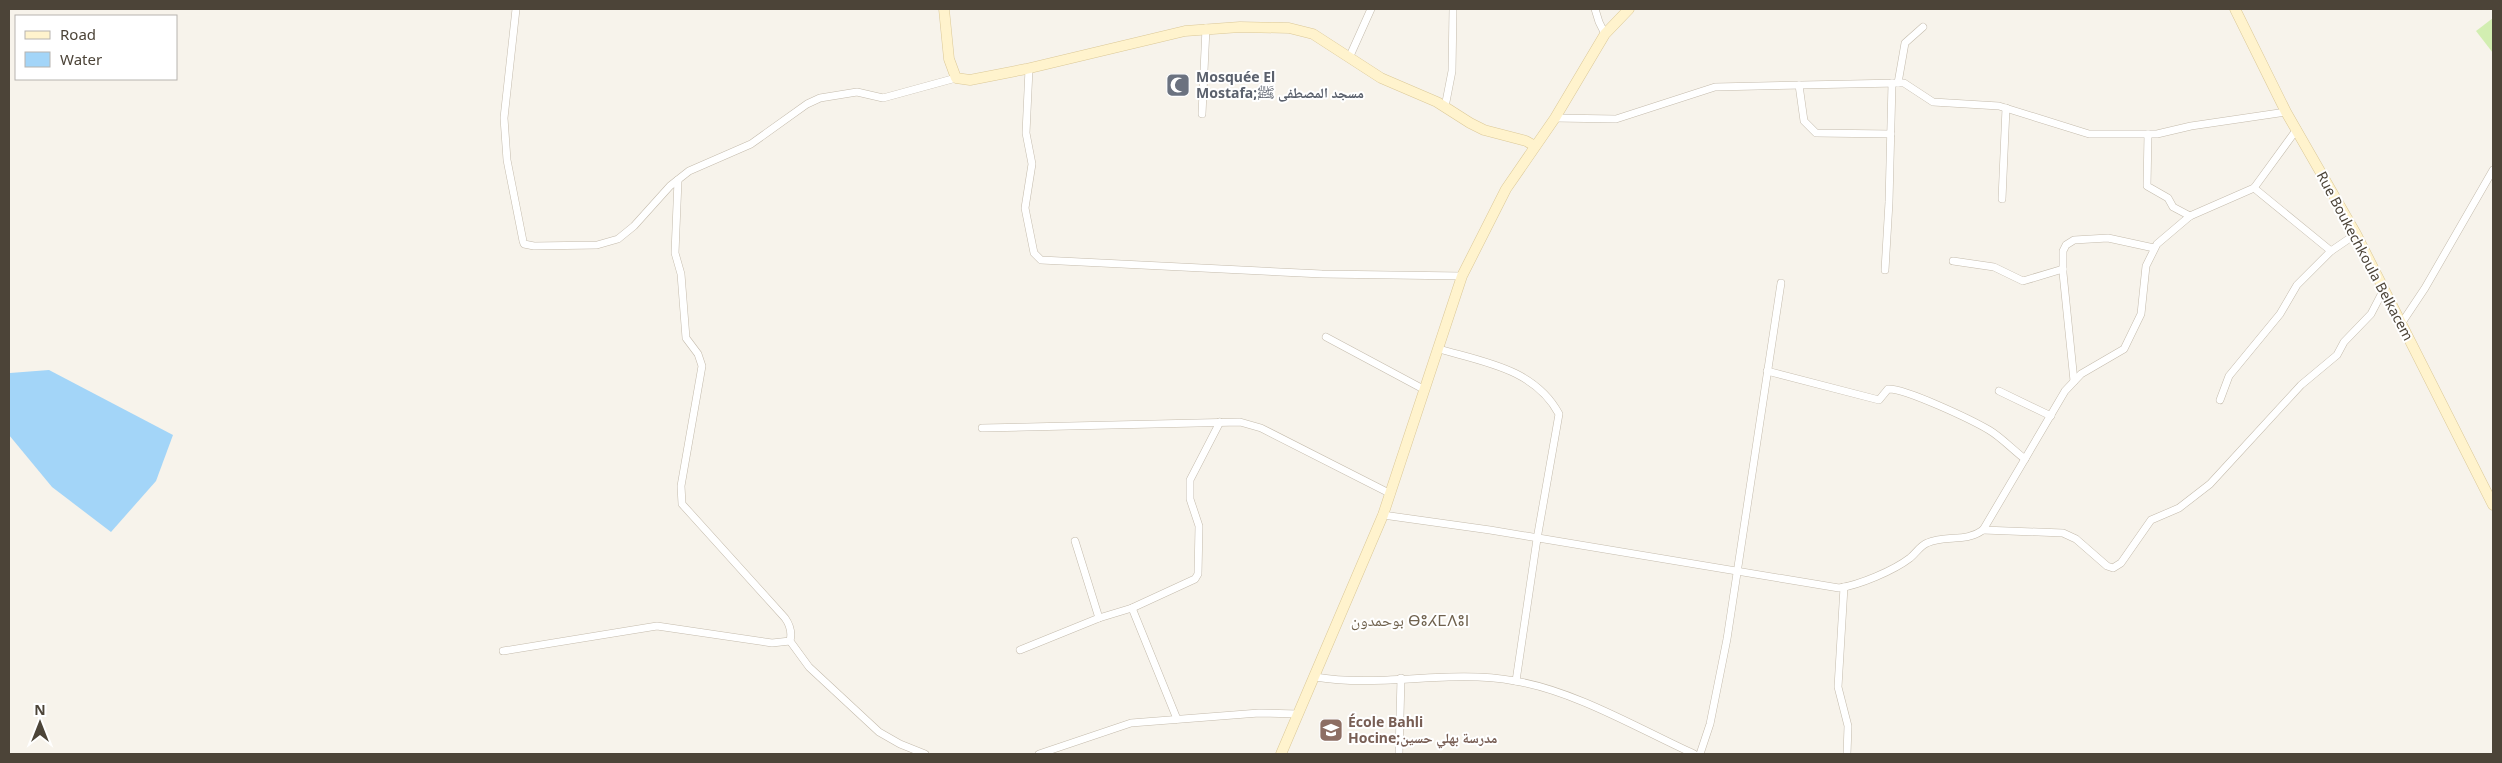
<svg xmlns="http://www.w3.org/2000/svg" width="2502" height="763" viewBox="0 0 2502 763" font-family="'Noto Sans','Noto Naskh Arabic','Noto Sans Tifinagh',sans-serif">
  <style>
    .green { fill: #d2eeb1 }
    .water { fill: #a3d5f8 }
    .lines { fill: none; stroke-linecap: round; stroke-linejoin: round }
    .street-casing { stroke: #c4bbac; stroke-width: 8 }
    .secondary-casing { stroke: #dbc897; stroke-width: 11 }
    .street { stroke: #fff; stroke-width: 7 }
    .secondary { stroke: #fff3cd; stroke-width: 10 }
    .labels { text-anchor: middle; stroke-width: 4; stroke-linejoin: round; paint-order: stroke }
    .worship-label { font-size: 14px; font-weight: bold; fill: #5b616d; stroke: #fff; text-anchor: start }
    .street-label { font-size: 14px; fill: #4c4438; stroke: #fff }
    .education-label { font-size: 14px; font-weight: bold; fill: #785e54; stroke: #fff; text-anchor: start }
    .quarter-label { font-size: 16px; fill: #70624e; stroke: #fff }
  </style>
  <rect width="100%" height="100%" fill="#f7f3eb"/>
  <path class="green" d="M2493,18V53L2476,31Z"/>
  <path class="water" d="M49,370L173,435L156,481L111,532L52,487L9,435L10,373Z"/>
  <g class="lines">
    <g class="street-casing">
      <g id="street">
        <path d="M516,9L504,118L507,160L523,241L524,244L534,246L597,245L618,239L634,226L670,186L689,171L751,144L807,104L820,98L857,92L883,98L956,78"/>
        <path d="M1595,9L1599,22L1605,34"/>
        <path d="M1349,58L1371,9"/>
        <path d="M1029,69L1026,133L1032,164L1025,208L1034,253L1041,260L1322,274L1462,276"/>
        <path d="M1898,83L1905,43L1923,27"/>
        <path d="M1799,85L1804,121L1816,133L1891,134"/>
        <path d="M1445,107L1452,71L1453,9"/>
        <path d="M1202,114L1206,28"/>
        <path d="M1555,118L1616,119L1715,87L1898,83H1904L1933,102L1999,106L2089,134H2157L2191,126L2286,112"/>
        <path d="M2148,134L2147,186L2168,198L2173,207L2190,216"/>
        <path d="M678,180L675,253L681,274L686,338L698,354L702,366L681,486L682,504L785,618C790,625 792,633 790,641L809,667L879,732L900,744L925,754"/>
        <path d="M2254,188L2331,251L2356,234"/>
        <path d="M2002,199L2006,108"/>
        <path d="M1953,261L1994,267L2023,281L2063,269"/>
        <path d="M1885,270L1889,202L1892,83"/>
        <path d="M2401,324L2425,288L2493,170"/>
        <path d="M1326,337L1425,390"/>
        <path d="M1439,349C1484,362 1535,369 1559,414L1537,539L1516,681"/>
        <path d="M1767,371L1879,400L1888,389C1905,388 1972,420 1989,430C2001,437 2013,450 2025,459"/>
        <path d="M2074,381L2063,273V251L2066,245L2074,240L2108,238L2154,248"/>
        <path d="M1999,391L2051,416"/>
        <path d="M2220,400L2229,376L2280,314L2297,285L2331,251"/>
        <path d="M982,428L1240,422L1261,428L1391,494"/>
        <path d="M1383,515L1490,530L1839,588C1859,585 1893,571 1910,558C1916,553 1920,546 1927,543C1946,534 1965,543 1983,530L2065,391L2081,374L2124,349L2141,314L2146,266L2157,244L2190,216L2254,188L2297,129"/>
        <path d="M1983,530L2063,533L2076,539L2107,566L2113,568L2121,563L2151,520L2179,508L2210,484L2301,385L2337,355L2344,342L2371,314L2384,289"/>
        <path d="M1075,541L1099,618"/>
        <path d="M1844,587L1838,687L1848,726L1847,754"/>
        <path d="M1132,608L1177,719"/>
        <path d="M1020,650L1099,618L1132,608L1195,579L1198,574L1199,526L1190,499V480L1220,422"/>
        <path d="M503,651L657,626L772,643L790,641"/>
        <path d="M1315,677C1381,688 1449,669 1515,681C1575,691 1639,729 1694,754"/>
        <path d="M1039,754L1131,723L1259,713L1298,714"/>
        <path d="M1399,754L1401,678"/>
        <path d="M1700,754L1710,724L1727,639L1781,283"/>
      </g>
    </g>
    <g class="secondary-casing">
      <g id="secondary">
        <path d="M944,9L949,59L956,78L970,80L1026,69L1185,31L1240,27L1289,28L1313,34L1381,78L1437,102L1470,123L1484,130L1526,141L1535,146"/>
        <path d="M2235,9L2286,112L2356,234L2493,505"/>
        <path d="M1281,754L1383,515L1462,276L1506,189L1555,118L1605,34L1629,9"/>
      </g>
    </g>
    <use href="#street" class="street"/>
    <use href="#secondary" class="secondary"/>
  </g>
  <defs>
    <g id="mosque-square" transform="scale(1.25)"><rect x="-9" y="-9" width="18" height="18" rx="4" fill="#6b7280" stroke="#fff"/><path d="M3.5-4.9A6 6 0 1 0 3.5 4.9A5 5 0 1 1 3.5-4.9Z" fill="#fff"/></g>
    <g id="school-square" transform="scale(1.25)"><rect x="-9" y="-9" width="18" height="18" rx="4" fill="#8d6e63" stroke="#fff"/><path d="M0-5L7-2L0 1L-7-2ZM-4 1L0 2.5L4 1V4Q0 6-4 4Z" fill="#fff"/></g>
  </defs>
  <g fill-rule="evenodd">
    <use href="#mosque-square" x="1178" y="85"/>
    <use href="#school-square" x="1331" y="730"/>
  </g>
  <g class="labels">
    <g class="worship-label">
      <text x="1196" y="82">Mosquée El<tspan x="1196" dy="16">Mostafa;مسجد المصطفى ﷺ</tspan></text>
    </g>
    <g class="street-label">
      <text transform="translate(2365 256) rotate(62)" y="5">Rue Boukechkoula Belkacem</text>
    </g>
    <g class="education-label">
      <text x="1348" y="727">École Bahli<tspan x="1348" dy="16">Hocine;مدرسة بهلي حسين</tspan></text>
    </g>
    <g class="quarter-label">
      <text x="1410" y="626">بوحمدون ⴱⵓⵃⵎⴷⵓⵏ</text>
    </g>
  </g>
  <rect width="2502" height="763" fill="none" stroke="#4c4438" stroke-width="20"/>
  <rect x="15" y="15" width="162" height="65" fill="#ffffff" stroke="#b7b4af"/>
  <rect x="25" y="31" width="25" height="8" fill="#fff3cd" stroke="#b7b4af"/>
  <text x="60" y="40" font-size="15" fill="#4c4438">Road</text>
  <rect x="25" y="52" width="25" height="15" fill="#a3d5f8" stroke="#b7b4af"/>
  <text x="60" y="65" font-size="15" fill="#4c4438">Water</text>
  <g transform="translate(40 723)" stroke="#ffffff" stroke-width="4" paint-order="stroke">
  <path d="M0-4L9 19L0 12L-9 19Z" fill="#4c4438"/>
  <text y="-8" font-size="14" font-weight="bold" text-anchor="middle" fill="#4c4438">N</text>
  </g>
</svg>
